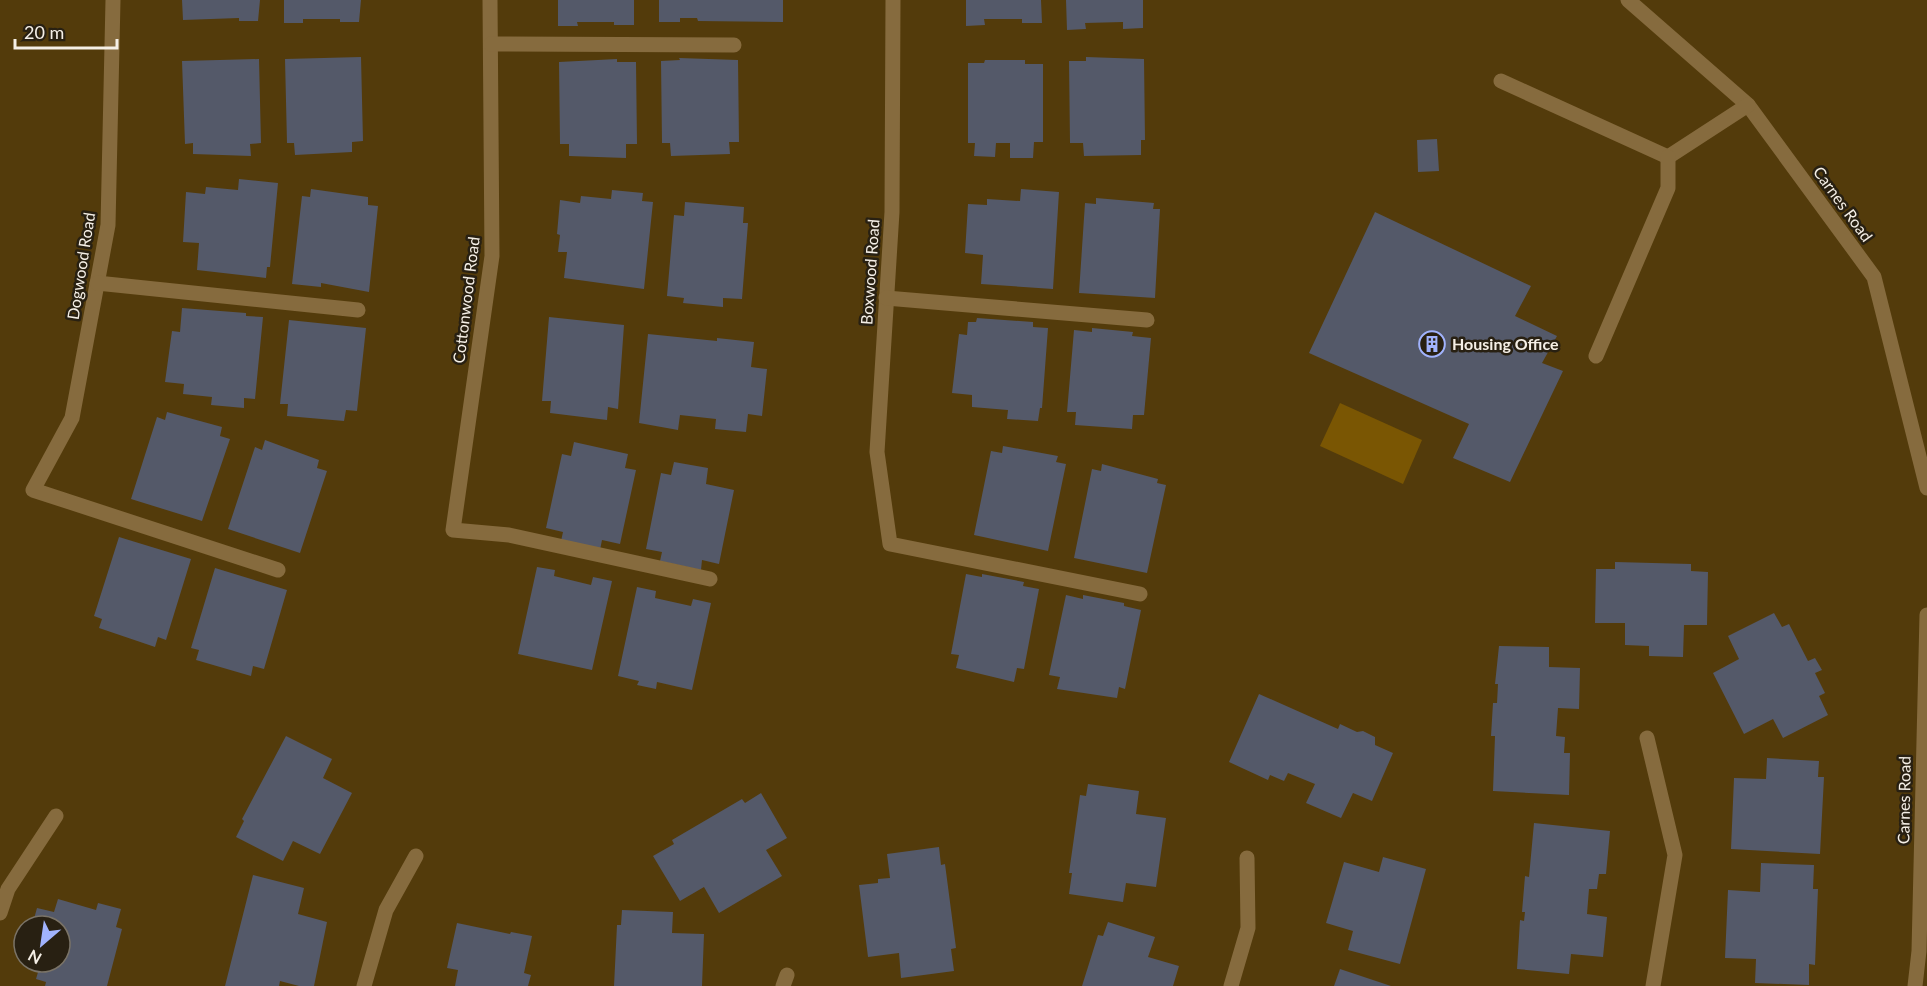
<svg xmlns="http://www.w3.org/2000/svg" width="1927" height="986" viewBox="0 0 1927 986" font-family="Lato,sans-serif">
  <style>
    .green { fill: #533b0b; fill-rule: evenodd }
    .water { fill: #7a5603 }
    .building { fill: #545969 }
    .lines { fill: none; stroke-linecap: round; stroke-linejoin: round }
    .minor { stroke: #866b3e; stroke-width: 15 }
    .labels { text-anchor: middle; stroke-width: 5; stroke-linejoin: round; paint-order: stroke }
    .street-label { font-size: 16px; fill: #f5efe6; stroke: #282012 }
    .poi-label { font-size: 16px; font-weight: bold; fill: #f5efe6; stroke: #282012; text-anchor: start }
  </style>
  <rect width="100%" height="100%" fill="#32291b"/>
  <path class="green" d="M0,0H1927V986H0ZM24,926H60V962H24Z"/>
  <path class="water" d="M1340,403L1422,440L1403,484L1320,446Z"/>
  <g class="building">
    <path d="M182,0H260L258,21H239V18L183,20Z"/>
    <path d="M284,0H361L359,22H340V19H303V23H284Z"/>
    <path d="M558,0H634V25H614V22H577L578,26H558Z"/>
    <path d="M659,0H783V22L698,21L697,18H680V22H659Z"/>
    <path d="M966,0H1041L1042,23H1022V19H984L985,25L966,26Z"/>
    <path d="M1066,0H1143V28L1123,29V22L1085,23L1086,29L1067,30Z"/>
    <path d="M361,57L363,141L352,142V152L295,155L294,143H287L285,59Z"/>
    <path d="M1086,57L1144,59L1145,140H1141V155L1084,156L1083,143H1070L1069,61H1086Z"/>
    <path d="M679,58L738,60L739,142H729L730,154L671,156L670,143H662L661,61L680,60Z"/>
    <path d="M259,59L261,143L250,144L251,156L193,154V143L185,144L182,61Z"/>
    <path d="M617,59V62H636L637,144H626V158L569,156V144H560L559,62Z"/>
    <path d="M985,60H1025V64H1043V142H1034L1033,158H1010V143H996L995,157L974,156L975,143H968V63H984Z"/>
    <path d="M1437,139L1439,171L1418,172L1417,140Z"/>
    <path d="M239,179L278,183L270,267H267L266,278L197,270L199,243L183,242L186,192L205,194L206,187L238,190Z"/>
    <path d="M311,189L368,197V205L378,206L369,292L321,283V287L292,284L302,196L310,197Z"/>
    <path d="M1021,189L1059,192L1053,289L981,284L983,255L965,253L968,204L987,205V199L1020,201Z"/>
    <path d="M612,190L643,193L642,201L653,202L644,289L564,278L567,252H558L560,235L557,234L560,200L580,203L581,196L611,199Z"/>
    <path d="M1096,198L1154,203L1153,209H1160L1155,298L1079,293L1085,203L1096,204Z"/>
    <path d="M685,202L744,207L743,223H748L742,299L723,298V307L683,303L684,298L667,296L674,215L684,216Z"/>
    <path d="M1375,212L1531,286L1515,316L1557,336L1542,363L1563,371L1510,482L1453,458L1469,424L1309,353Z"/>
    <path d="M182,308L246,313V316L263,317L255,399L244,398V408L211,405L212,397L183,394L184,384L165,382L172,331L180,332Z"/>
    <path d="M549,317L624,325L618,409L608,407L607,420L550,413L551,401H542Z"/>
    <path d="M977,318L1033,322V327L1048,328L1042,408H1040L1038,421L1007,419L1008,410L972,407V395L952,393L959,334L967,335L968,322H976Z"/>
    <path d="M289,320L366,328L357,411L346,410L344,421L287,416L288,404H280Z"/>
    <path d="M1092,328L1133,332L1132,336L1151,338L1144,415H1133L1132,429L1075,425L1076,412H1067L1074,330L1092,332Z"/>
    <path d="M648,334L717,341V338L754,342L751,367L767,369L762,416L748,414L746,432L715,429L716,419L680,415L678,430L639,423Z"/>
    <path d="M167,412L222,427L220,436L230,439L202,521L131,499L157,417L165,420Z"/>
    <path d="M265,440L319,460L317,468L327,471L300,553L228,529L255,447L262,450Z"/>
    <path d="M574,442L628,454L625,468L636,470L620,544L602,540L600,550L561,541L563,532L546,528L562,454L571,456Z"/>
    <path d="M1003,446L1058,456L1056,462L1066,464L1048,551L974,535L991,451L1002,453Z"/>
    <path d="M674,462L708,468L706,484L734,490L719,564L702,560L701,570L660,561L662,552L646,549L661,473L671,475Z"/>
    <path d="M1102,464L1158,479L1157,483L1166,485L1147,573L1074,558L1092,469L1101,471Z"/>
    <path d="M119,537L191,559L166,640L158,637L155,647L99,628L102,619L94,616Z"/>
    <path d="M1615,562L1691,564V571L1708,572L1707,625H1684L1683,657L1649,656V646L1625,645V623H1595L1596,569H1615Z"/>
    <path d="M537,567L555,570L554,576L591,585L593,577L612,581L592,670L518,654Z"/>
    <path d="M215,568L287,590L264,669L253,666L251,676L196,660L199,650L191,648Z"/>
    <path d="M966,574L982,577V574L1024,582L1023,586L1039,589L1024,669L1017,668L1014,682L956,668L959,655L951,654Z"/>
    <path d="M637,587L656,591L655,598L691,606L693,599L711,603L692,690L657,682L656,689L637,685L639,681L618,676Z"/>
    <path d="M1066,595L1083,599V595L1124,603V606L1141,610L1125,689L1119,687L1117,698L1057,689L1060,677L1049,675Z"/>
    <path d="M1774,613L1782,627L1789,624L1808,661L1815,658L1822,670L1815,673L1825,693L1819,696L1828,715L1783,738L1773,719L1744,734L1713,673L1739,659L1728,636Z"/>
    <path d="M1499,646L1549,647V667L1580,668L1579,709L1558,708L1556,736L1565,737L1564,753H1570L1569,795L1493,791L1495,736H1491L1493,703H1497L1498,684H1495Z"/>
    <path d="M1259,694L1338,729L1340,724L1357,732L1363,731L1375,737V745L1393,753L1372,801L1353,793L1341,818L1306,803L1315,784L1288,773L1284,781L1270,775L1268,780L1229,762Z"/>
    <path d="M286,736L332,759L323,778L352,793L320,854L293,841L283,861L236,837L244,821L242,819Z"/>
    <path d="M1767,758L1819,761L1818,777H1824L1820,854L1731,849L1734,778L1766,779Z"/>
    <path d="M1088,784L1139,791L1136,814L1166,818L1156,887L1126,883L1123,902L1069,894L1072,873H1069L1080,795L1086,796Z"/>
    <path d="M761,793L787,838L766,850L782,876L719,913L704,887L680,901L653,856L674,844L672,840L742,799L745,803Z"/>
    <path d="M1534,823L1610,831L1606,874H1599L1597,889H1589L1587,914L1607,917L1603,957L1571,954L1569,974L1517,969L1520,920L1524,921L1525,912H1522L1525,876L1529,877Z"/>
    <path d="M939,847L941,865L945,864L956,948L951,949L954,971L901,978L899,953L868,957L859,885L878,883V879L890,878L887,854Z"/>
    <path d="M1383,857L1426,869L1400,964L1348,950L1353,931L1326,923L1344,862L1379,872Z"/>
    <path d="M1761,863L1814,865L1813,889H1818L1815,965L1809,964V985L1755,983L1756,959L1725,958L1728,890L1760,892Z"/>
    <path d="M253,875L304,888L298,914L327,922L314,986H299L280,981L279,986H225Z"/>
    <path d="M58,899L96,910L98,903L121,909L116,927L122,929L107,986H45L46,982L36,979L41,962H60V926H32L37,908L54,912Z"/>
    <path d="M622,910L673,912L672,933L704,934L702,986H614L617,925H621Z"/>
    <path d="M1108,922L1155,937L1148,957L1179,966L1173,986H1082L1098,935L1103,936Z"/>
    <path d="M457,923L510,934L511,932L532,936L524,973L531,975L528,986H455L458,970L447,968Z"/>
    <path d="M1340,969L1391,986H1334Z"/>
  </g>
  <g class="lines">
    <g class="minor">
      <path d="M113,0L108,225L72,418L33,490L278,570"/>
      <path d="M490,0L492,256L453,530L509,535L710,579"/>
      <path d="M893,0L892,212L877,452L890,544L1140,594"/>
      <path d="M1628,0L1748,105L1874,277L1927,488"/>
      <path d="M491,44L734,45"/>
      <path d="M1501,81L1668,157L1748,105"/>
      <path d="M97,283L358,310"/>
      <path d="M886,298L1147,320"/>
      <path d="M1596,356L1668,188V157"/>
      <path d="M1647,738L1675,855L1653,986"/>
      <path d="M0,913L8,889L56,816"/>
      <path d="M364,986L386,910L416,856"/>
      <path d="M783,986L787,975"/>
      <path d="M1231,986L1248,928L1247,858"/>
      <path d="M1915,986L1919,951L1927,615"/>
    </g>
  </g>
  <defs>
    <g id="building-ring" transform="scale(1.35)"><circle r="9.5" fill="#282012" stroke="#a1b3fd" stroke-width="1.5"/><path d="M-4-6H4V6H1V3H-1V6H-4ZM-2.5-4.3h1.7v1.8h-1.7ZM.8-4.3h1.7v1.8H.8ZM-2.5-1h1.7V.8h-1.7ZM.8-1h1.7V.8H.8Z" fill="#a1b3fd"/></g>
  </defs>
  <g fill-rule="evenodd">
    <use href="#building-ring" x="1432" y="344"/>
  </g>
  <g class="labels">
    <g class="street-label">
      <text transform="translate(1843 204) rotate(54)" y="6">Carnes Road</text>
      <text transform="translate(81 266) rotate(-81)" y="6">Dogwood Road</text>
      <text transform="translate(870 272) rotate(-86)" y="6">Boxwood Road</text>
      <text transform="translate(466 300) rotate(-83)" y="6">Cottonwood Road</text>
      <text transform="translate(1904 800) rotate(-89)" y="6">Carnes Road</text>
    </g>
    <g class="poi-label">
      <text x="1452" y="350">Housing Office</text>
    </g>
  </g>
  <g transform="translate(42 944) rotate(209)"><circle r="28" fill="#282012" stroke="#7a7367" stroke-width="1.5"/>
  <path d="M0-4.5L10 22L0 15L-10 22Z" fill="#a1b3fd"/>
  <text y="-9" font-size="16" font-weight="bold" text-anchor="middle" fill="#f5efe6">N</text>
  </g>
  <path d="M15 39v9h102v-9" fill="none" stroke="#f5efe6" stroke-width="3"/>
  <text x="24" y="39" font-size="18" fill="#f5efe6" stroke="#282012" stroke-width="4.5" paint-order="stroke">20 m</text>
</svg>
